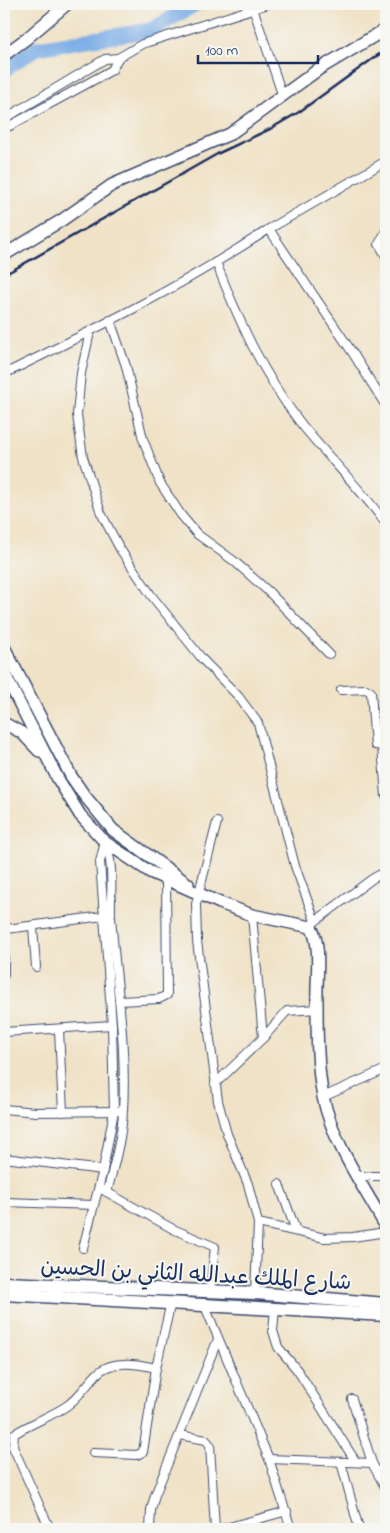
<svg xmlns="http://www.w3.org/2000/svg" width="390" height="1533" viewBox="0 0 390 1533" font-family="'Indie Flower','Playpen Sans Arabic',sans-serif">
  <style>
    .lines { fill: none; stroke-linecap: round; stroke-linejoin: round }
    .river { stroke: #7bade6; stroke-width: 15 }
    .street-casing { stroke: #3b4a6e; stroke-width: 10 }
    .secondary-casing { stroke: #3b4a6e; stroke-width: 14 }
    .primary-casing { stroke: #3b4a6e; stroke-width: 15 }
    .street { stroke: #fff; stroke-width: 8 }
    .secondary { stroke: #fff; stroke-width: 11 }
    .primary { stroke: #fff; stroke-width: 12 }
    .rail { stroke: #1b2f5e; stroke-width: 2.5 }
    .labels { text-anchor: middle; stroke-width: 4; stroke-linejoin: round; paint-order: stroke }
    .street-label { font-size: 22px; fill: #1b2f5e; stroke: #f6f6f2 }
  </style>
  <rect width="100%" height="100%" fill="#f6f6f2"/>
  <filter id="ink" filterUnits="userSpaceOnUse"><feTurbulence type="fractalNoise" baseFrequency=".02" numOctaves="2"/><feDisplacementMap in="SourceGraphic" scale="10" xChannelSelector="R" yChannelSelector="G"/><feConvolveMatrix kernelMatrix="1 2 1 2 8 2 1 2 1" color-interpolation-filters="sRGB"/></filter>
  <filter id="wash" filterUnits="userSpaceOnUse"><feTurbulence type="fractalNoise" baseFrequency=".0096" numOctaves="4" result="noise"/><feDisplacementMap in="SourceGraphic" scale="20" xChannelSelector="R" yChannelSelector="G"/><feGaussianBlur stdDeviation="1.12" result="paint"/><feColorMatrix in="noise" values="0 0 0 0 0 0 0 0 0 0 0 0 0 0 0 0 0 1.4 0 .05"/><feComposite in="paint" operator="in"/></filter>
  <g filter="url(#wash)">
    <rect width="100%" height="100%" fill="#f0e2c6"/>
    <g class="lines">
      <path class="river" d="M4,70L37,48L151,30L196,4"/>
    </g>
  </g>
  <g filter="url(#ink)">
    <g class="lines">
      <g class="street-casing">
        <g id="street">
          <path d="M253,8L282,94"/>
          <path d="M4,119L105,59L118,58L142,44L268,4"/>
          <path d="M4,129L112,70L118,58"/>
          <path d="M269,229L386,161"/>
          <path d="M386,231L379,244L386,256"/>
          <path d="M216,262C238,319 262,373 299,421C327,457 360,487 386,524"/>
          <path d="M110,320L126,366L143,439L160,483L181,515L197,534L234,561L269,592L329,654"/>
          <path d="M90,332L81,373L77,415L83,457L101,513L120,549L151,595L203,660L238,696L258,723L295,866L315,921"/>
          <path d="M4,374C94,330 184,285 269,229L354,355L386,406"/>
          <path d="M341,690L366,689L371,692L375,745L386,746"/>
          <path d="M382,746L386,796"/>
          <path d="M217,822L196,904L197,941L218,1101L227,1134L248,1184L258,1223L255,1293"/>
          <path d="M105,842C115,865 110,893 111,917C116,981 127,1046 123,1110C122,1138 114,1165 107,1192"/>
          <path d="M252,915L263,1038"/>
          <path d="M313,923L372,879L386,871"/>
          <path d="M33,927L36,967"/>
          <path d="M4,932L7,929L103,916"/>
          <path d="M4,937V975"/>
          <path d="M119,1001L159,999L167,995L166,876"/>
          <path d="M59,1030L63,1112"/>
          <path d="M4,1032L112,1025"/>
          <path d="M215,1084L263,1038L287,1011L317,1009"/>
          <path d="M323,1097L386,1069"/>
          <path d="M4,1109L36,1112L119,1111"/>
          <path d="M4,1158L103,1170"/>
          <path d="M356,1176H386"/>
          <path d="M279,1184L296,1231"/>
          <path d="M103,1190L173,1229L215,1247L210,1292"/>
          <path d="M4,1202L94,1205"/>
          <path d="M258,1223L325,1238L353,1237L386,1232"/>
          <path d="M83,1248L103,1170L114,1111L112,1025L100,862L105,842"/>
          <path d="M204,1304L269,1459L291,1529"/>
          <path d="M275,1308L273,1331L278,1347L298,1371L356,1462"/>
          <path d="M352,1399L372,1463L386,1489"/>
          <path d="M180,1435L206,1440L210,1445L215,1529"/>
          <path d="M93,1453L137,1455L143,1452L156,1368L171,1302"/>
          <path d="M269,1459L372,1463"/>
          <path d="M341,1462L359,1529"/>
          <path d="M50,1529L13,1447L14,1434C30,1424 49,1417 65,1407C79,1398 86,1385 97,1374C111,1359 138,1364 156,1368"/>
          <path d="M150,1529L151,1510L155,1495L218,1339"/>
          <path d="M222,1529L287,1511"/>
        </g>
      </g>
      <g class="secondary-casing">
        <g id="secondary">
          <path d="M4,55L26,39L67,4"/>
          <path d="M4,255L62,220L112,185L230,134L319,69L386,29"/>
          <path d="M4,647L71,776L84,795L113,830L188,884"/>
          <path d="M4,673L58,779L80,815L105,842L150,872L220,903L252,915L311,927C322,946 316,977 317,999C317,1031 317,1066 323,1097C334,1146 363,1185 386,1227"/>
          <path d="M4,723L22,733L39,751"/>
        </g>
      </g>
      <g class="primary-casing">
        <g id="primary">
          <path d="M4,1283L255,1293L386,1304"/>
          <path d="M4,1294L386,1315"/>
        </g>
      </g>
      <use href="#street" class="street"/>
      <use href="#secondary" class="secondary"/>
      <use href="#primary" class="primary"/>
      <path class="rail" d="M4,275L219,153L270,129L299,112L378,55L386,52"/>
    </g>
  </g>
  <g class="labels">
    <g class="street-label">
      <text transform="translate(196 1273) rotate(3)" y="8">شارع الملك عبدالله الثاني بن الحسين</text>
    </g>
  </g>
  <rect width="390" height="1533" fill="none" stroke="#f6f6f2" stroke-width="20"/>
  <path d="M198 55v8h120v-8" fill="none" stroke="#1b2f5e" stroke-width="2.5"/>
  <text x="205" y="55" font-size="15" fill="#1b2f5e" stroke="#f6f6f2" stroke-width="4" paint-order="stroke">100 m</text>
</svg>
